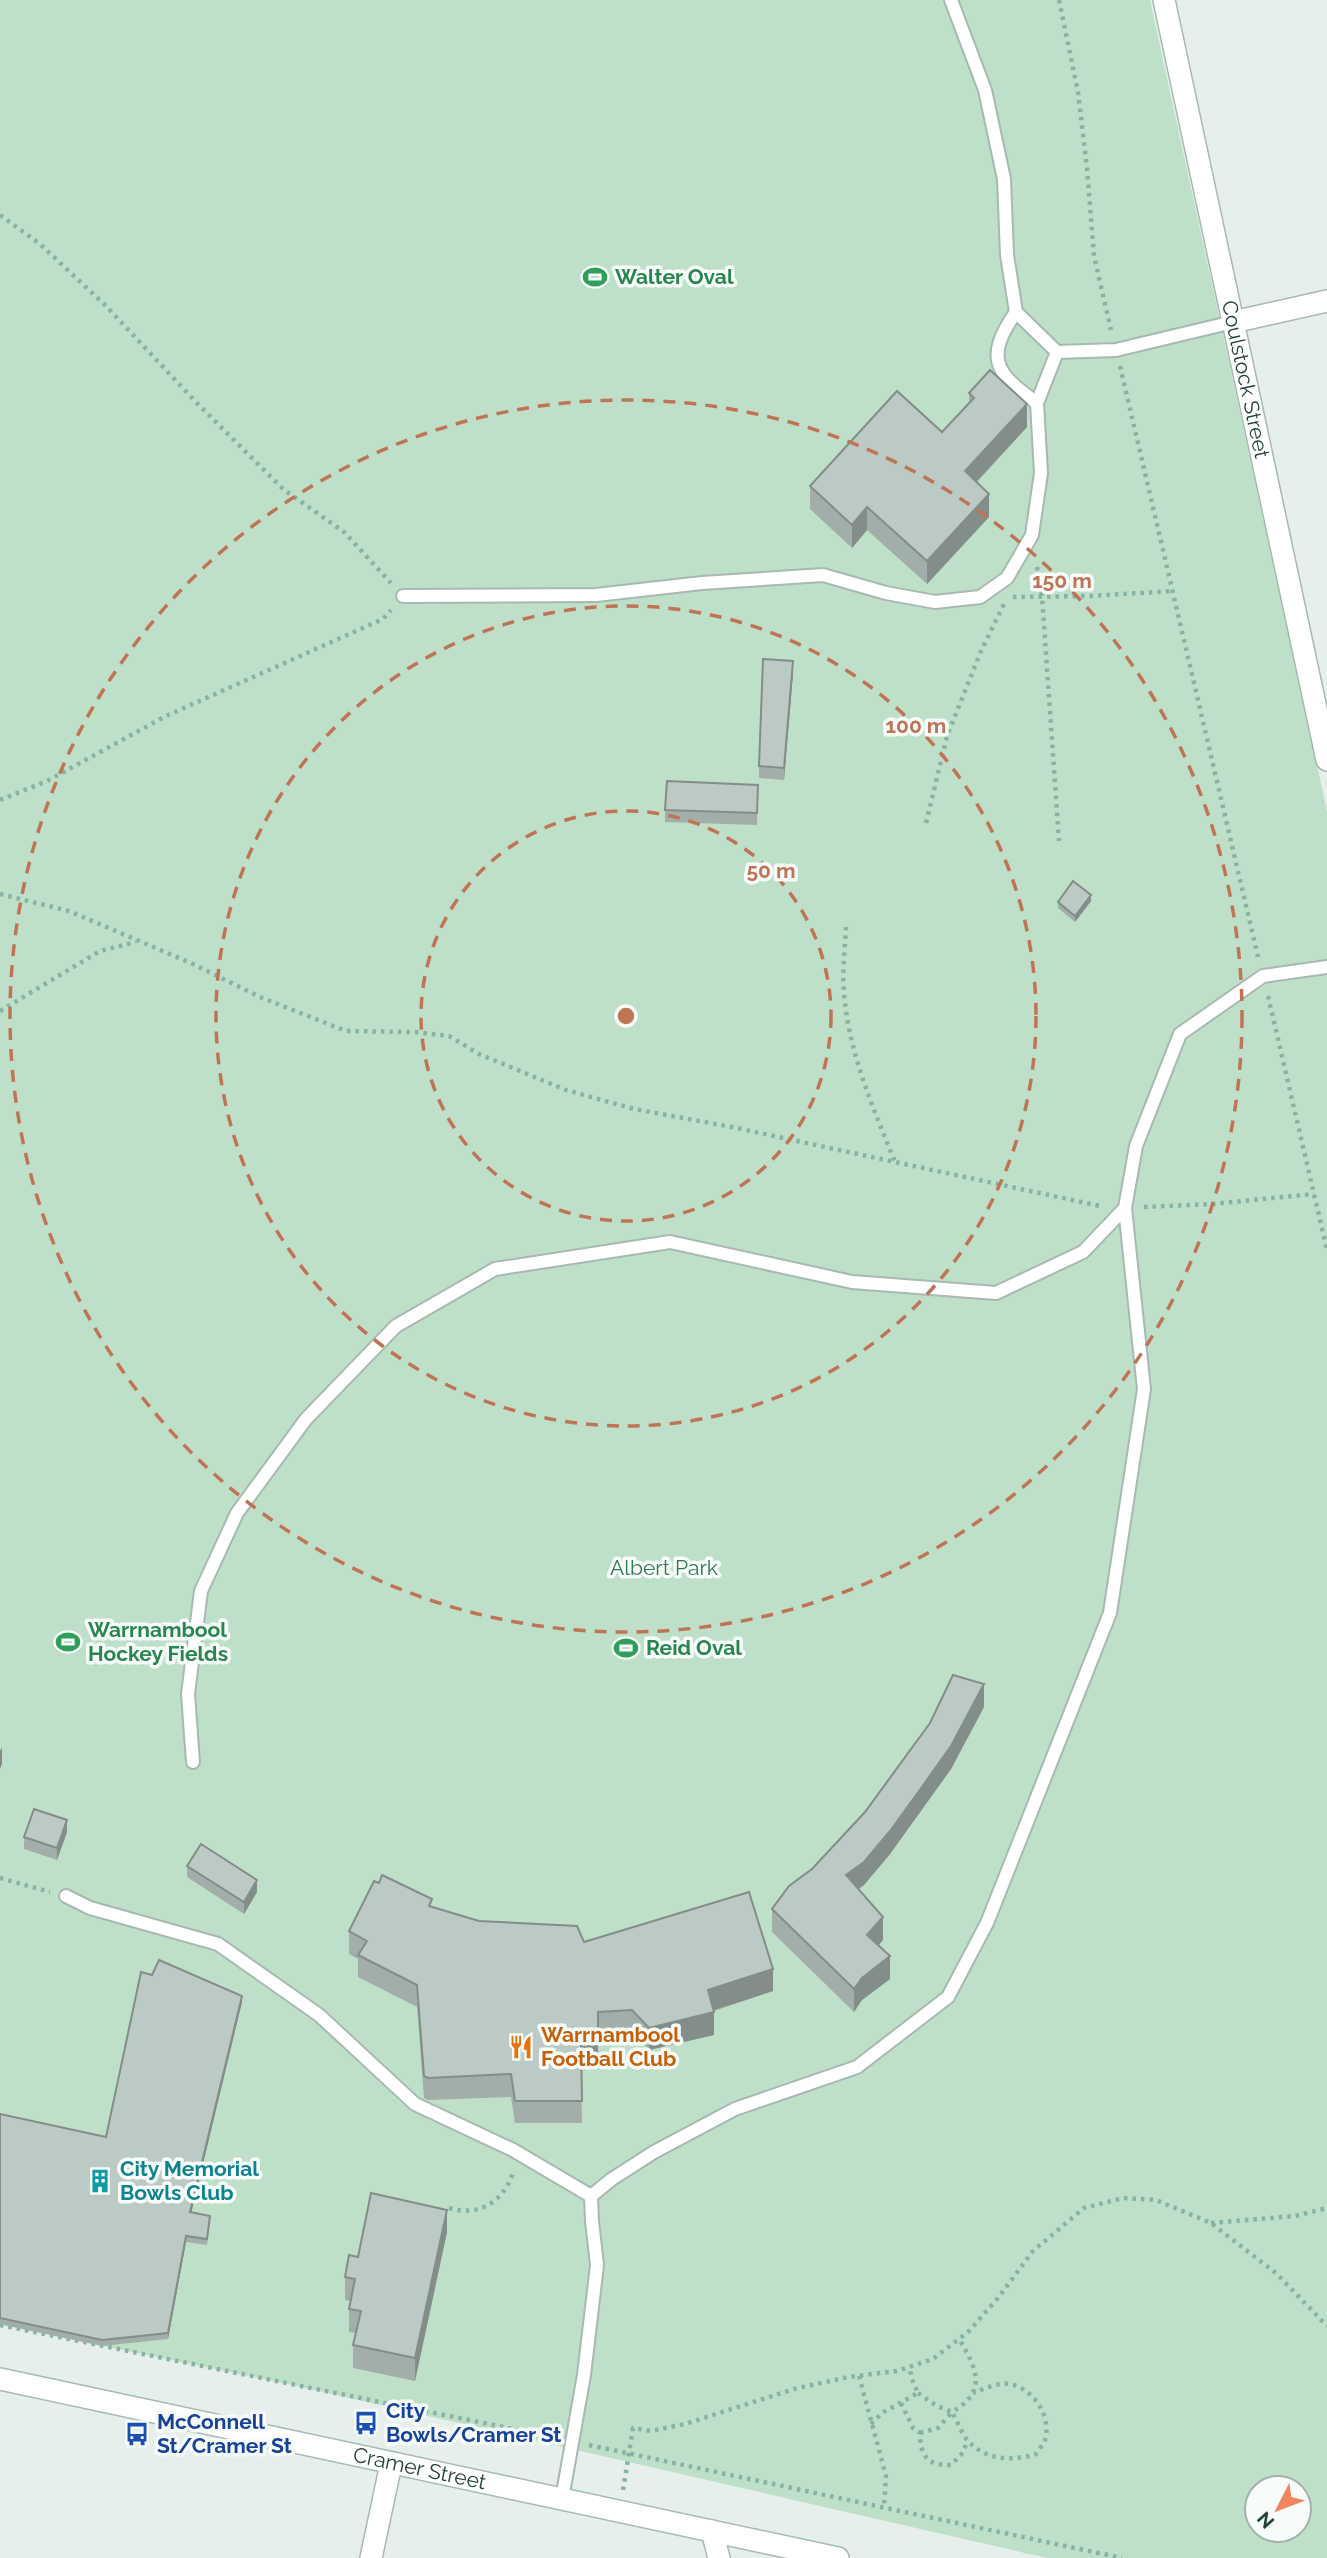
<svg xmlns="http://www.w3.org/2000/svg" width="1327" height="2558" viewBox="0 0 1327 2558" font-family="Raleway,sans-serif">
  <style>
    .green { fill: #bfe0c8; fill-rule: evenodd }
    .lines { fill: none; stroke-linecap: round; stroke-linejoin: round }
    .lane-casing { stroke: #a8b8b2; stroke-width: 16 }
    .street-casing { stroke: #a8b8b2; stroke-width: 24 }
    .secondary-casing { stroke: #a4bbb3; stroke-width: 24 }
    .path { stroke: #86b3a5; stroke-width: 4.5; stroke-dasharray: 3.5 5; stroke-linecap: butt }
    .lane { stroke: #fff; stroke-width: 12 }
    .street { stroke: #fff; stroke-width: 21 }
    .secondary { stroke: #fff; stroke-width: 21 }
    .wall { fill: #a1aea9 }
    .shaded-wall { fill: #838d89 }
    .building { fill: #bbcac4; stroke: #838d89; stroke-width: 2 }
    .ring { fill: none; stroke: #c07456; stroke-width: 3.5; stroke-dasharray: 12 9 }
    .labels { text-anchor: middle; stroke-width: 7; stroke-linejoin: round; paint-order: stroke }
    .leisure-label { font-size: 21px; font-weight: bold; fill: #27864d; stroke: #f7fbf9; text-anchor: start }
    .street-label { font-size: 21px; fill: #24423a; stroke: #f7fbf9 }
    .park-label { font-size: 21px; fill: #2d7a4b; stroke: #f7fbf9 }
    .food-label { font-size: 21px; font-weight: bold; fill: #c56008; stroke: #f7fbf9; text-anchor: start }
    .culture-label { font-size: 21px; font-weight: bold; fill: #0d838f; stroke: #f7fbf9; text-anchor: start }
    .transit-label { font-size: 21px; font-weight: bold; fill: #164399; stroke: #f7fbf9; text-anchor: start }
    .centre { fill: #c07456; stroke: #f7fbf9; stroke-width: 3.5 }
    .ring-label { font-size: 21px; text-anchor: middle; font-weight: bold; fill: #c07456; stroke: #f7fbf9; stroke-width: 7; stroke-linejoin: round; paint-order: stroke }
  </style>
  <rect width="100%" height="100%" fill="#e6efeb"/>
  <path class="green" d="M0,0H1150L1327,811V2558H1047L297,2386L0,2325ZM1257,2488H1299V2530H1257Z"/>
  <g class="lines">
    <g class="lane-casing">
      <g id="lane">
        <path d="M951,0L985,90L1004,179L1007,255L1016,312L1057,352L1116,350L1233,322"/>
        <path d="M1016,312C984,358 995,373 1037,403"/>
        <path d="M403,596L596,595L702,583L823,575L886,593L935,602L980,597L1007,578L1032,535L1041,473L1037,403L1057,352"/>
        <path d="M193,1762L188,1694L201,1591L237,1513L306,1419L396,1326L495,1269L670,1242L852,1282L996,1293L1083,1252L1125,1208"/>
        <path d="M66,1896L90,1908L218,1944L319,2015L415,2104L513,2150L591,2196"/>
        <path d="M562,2499L584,2375L597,2265L592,2221L591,2196L612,2179L654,2152L735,2109L857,2067L948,1997L987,1923L1110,1613L1144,1389L1125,1208L1136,1146L1180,1034L1263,976L1327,967"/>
      </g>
    </g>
    <g class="street-casing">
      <g id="street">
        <path id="s1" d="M1164,0L1327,760"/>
        <path d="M1233,322L1327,301"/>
        <path d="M712,2531L719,2558"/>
        <path d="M371,2558L391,2464"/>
      </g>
    </g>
    <g class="secondary-casing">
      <g id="secondary">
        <path id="s2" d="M0,2379L838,2558"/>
      </g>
    </g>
    <g class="path">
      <path d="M1059,0L1078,92L1087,168L1094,256L1111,330"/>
      <path d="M0,215L40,244L106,306L194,400L283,489L344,532L391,583"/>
      <path d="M1120,366L1258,957"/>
      <path d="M1037,567L1042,596L1059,841"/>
      <path d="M1013,597L1090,596L1173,591"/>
      <path d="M0,800L47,781L166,716L383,619L391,610"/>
      <path d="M926,823L947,736L981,651L1004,604"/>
      <path d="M0,894L69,911L193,964L260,997L346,1031L415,1032L449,1036L479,1054L566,1090L634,1109L732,1127L1100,1206"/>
      <path d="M846,927C845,948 842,970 844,992C848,1051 873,1108 895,1162"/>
      <path d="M1268,996L1327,1250"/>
      <path d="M0,1011L100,951L136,942"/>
      <path d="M1144,1207L1212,1204L1314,1194"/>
      <path d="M0,1878L50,1892"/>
      <path d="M449,2208C479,2217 503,2202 513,2173"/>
      <path d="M1211,2223L1295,2216L1327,2208"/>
      <path d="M0,2325L553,2437"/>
      <path d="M859,2376L886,2476L884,2507"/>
      <path d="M918,2393L937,2406L952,2412C988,2391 977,2369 959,2339"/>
      <path d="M901,2403L913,2428L920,2433C920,2456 928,2466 951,2465L961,2455L968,2441"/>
      <path d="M871,2424L882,2413L918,2393L911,2377L910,2367"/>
      <path d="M920,2433L938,2428L952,2412C957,2421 962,2434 968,2441C987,2461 1012,2461 1036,2454C1038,2450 1043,2445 1045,2440C1052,2417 1034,2389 1010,2384C998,2382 984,2389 973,2393"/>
      <path d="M589,2445L1122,2558"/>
      <path d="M623,2490L633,2428L651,2431L685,2424L794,2389L848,2377L897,2371L933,2359L969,2331L998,2298L1033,2251L1084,2208L1123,2198L1156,2200L1211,2223L1277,2274L1327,2326"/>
    </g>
    <use href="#lane" class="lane"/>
    <use href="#street" class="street"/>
    <use href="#secondary" class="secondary"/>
  </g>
  <g class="wall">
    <path d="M969,393L1027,427L977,482L989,517L927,584L867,530L852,548L810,509V486L942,432L969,403Z"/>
    <path d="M793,673L784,780L759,778V766Z"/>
    <path d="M758,785L757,825L665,822V810Z"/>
    <path d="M1091,901L1075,922L1058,908V902Z"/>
    <path d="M984,1707L951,1769L890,1854L864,1885L858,1889L883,1940L879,1945L890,1979L862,2000L854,2012L772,1932V1909L812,1869Z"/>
    <path d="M67,1832L57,1860L24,1849V1837Z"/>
    <path d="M187,1866L257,1892L244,1914L187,1877Z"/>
    <path d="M432,1907L479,1921L584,1942L773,1991L714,2011V2035L649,2050L632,2032L598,2034V2061L581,2066L582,2123H515L511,2097L428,2100L424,2098L417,2007L358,1977V1959L349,1954V1931Z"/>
    <path d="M242,2002L191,2212L210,2222L207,2245L186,2242L168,2339L102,2346L0,2324V2114L106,2137Z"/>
    <path d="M447,2232L415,2381L353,2368V2345L356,2333L349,2332V2309L351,2301L345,2300V2277L358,2257Z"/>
  </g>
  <g class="shaded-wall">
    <path d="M1027,404V427L965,494V471Z"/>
    <path d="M989,494V517L927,584V561Z"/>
    <path d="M867,507V530L852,548V525Z"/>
    <path d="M793,661V673L784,780V768Z"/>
    <path d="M1091,895V901L1075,922V916Z"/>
    <path d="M984,1684V1707L951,1769L890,1854L864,1885L846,1898V1875Z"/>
    <path d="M2,1747V1764L0,1769V1751Z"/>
    <path d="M67,1820V1832L57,1860V1848Z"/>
    <path d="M257,1880V1892L244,1914V1902Z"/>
    <path d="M883,1917V1940L867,1958V1935Z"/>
    <path d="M890,1956V1979L862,2000L854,2012V1989L862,1978Z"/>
    <path d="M773,1969V1991L708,2012V1990Z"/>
    <path d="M242,1996V2002L190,2218V2212Z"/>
    <path d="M598,2012V2061L581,2066V2044Z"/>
    <path d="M714,2012V2035L649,2050V2028Z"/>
    <path d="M447,2210V2232L415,2381V2358Z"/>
    <path d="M186,2236V2242L168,2339V2333Z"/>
  </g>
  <g class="building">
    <path d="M990,370L1027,404L965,471L989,494L927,561L867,507L852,525L810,486L897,391L942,432L974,398L969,393Z"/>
    <path d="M763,659L793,661L784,768L759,766Z"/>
    <path d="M667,781L758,785L757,813L665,810Z"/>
    <path d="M1073,881L1091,895L1075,916L1058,902Z"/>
    <path d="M953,1675L984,1684L951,1746L919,1791L890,1831L864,1862L846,1875L883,1917L867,1935L890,1956L862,1978L854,1989L772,1909L789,1886L812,1869L865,1812L930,1723Z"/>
    <path d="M34,1809L67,1820L57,1848L24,1837Z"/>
    <path d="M201,1844L257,1880L244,1902L187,1866Z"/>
    <path d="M382,1875L432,1899L429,1906L479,1921L577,1926L584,1942L749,1892L773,1969L708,1990L714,2012L649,2028L632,2010L598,2012V2039L581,2044L582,2101H515L511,2074L428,2078L424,2076L417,1985L358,1955L367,1941L349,1931L374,1881L379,1883Z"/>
    <path d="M159,1960L242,1996L190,2212L210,2216L207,2239L186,2236L168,2333L102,2340L0,2318V2114L106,2137L141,1972L152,1975Z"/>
    <path d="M371,2193L447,2210L415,2358L353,2345L361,2311L349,2309L355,2279L345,2277L349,2255L358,2257Z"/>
  </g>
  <g class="ring">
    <circle cx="626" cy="1016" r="205"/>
    <circle cx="626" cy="1016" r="410"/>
    <circle cx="626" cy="1016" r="616"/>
  </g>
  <defs>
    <g id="stadium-bare" transform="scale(1.89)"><path d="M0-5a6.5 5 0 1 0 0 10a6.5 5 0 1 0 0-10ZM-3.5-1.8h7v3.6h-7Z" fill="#2e9e5b" stroke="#f7fbf9" stroke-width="2.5" paint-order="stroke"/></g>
    <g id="restaurant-bare" transform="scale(1.89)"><path d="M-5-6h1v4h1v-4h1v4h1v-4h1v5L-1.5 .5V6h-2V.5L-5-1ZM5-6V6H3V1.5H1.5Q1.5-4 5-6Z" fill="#e8710a" stroke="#f7fbf9" stroke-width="2.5" paint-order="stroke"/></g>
    <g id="building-bare" transform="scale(1.89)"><path d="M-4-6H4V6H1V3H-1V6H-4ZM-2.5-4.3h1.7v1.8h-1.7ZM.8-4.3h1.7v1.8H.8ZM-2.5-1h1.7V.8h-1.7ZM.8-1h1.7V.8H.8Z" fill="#0f9aa8" stroke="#f7fbf9" stroke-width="2.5" paint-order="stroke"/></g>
    <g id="bus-bare" transform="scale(1.89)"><path d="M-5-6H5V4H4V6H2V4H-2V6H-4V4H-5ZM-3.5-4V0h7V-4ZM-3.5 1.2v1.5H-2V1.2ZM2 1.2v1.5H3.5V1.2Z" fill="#1a4fb4" stroke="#f7fbf9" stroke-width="2.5" paint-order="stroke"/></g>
  </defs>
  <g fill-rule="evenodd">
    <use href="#stadium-bare" x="595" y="277"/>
    <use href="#stadium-bare" x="68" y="1642"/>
    <use href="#stadium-bare" x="626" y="1648"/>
    <use href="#restaurant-bare" x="521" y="2047"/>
    <use href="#building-bare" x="100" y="2181"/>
    <use href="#bus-bare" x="366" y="2423"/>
    <use href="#bus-bare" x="137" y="2434"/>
  </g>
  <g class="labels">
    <g class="leisure-label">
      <text x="615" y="284">Walter Oval</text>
      <text x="88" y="1637">Warrnambool<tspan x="88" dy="24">Hockey Fields</tspan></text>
      <text x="646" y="1655">Reid Oval</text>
    </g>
    <g class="street-label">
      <text dy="7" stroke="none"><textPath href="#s1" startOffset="388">Coulstock Street</textPath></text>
      <text dy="7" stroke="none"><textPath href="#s2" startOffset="429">Cramer Street</textPath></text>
    </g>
    <g class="park-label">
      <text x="664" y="1575">Albert Park</text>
    </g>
    <g class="food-label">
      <text x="541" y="2042">Warrnambool<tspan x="541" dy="24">Football Club</tspan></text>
    </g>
    <g class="culture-label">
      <text x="120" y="2176">City Memorial<tspan x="120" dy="24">Bowls Club</tspan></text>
    </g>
    <g class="transit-label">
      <text x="386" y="2418">City<tspan x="386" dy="24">Bowls/Cramer St</tspan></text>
      <text x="157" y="2429">McConnell<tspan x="157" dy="24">St/Cramer St</tspan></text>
    </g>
  </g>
  <circle cx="626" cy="1016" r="10" class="centre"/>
  <g class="ring-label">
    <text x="1062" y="588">150 m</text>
    <text x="916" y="733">100 m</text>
    <text x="771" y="878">50 m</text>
  </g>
  <g transform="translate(1278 2509) rotate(228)"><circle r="33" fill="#f7fbf9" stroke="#a3b1ad" stroke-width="2"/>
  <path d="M0-5L12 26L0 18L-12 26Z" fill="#f4845f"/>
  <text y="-10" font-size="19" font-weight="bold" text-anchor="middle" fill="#24423a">N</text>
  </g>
</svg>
